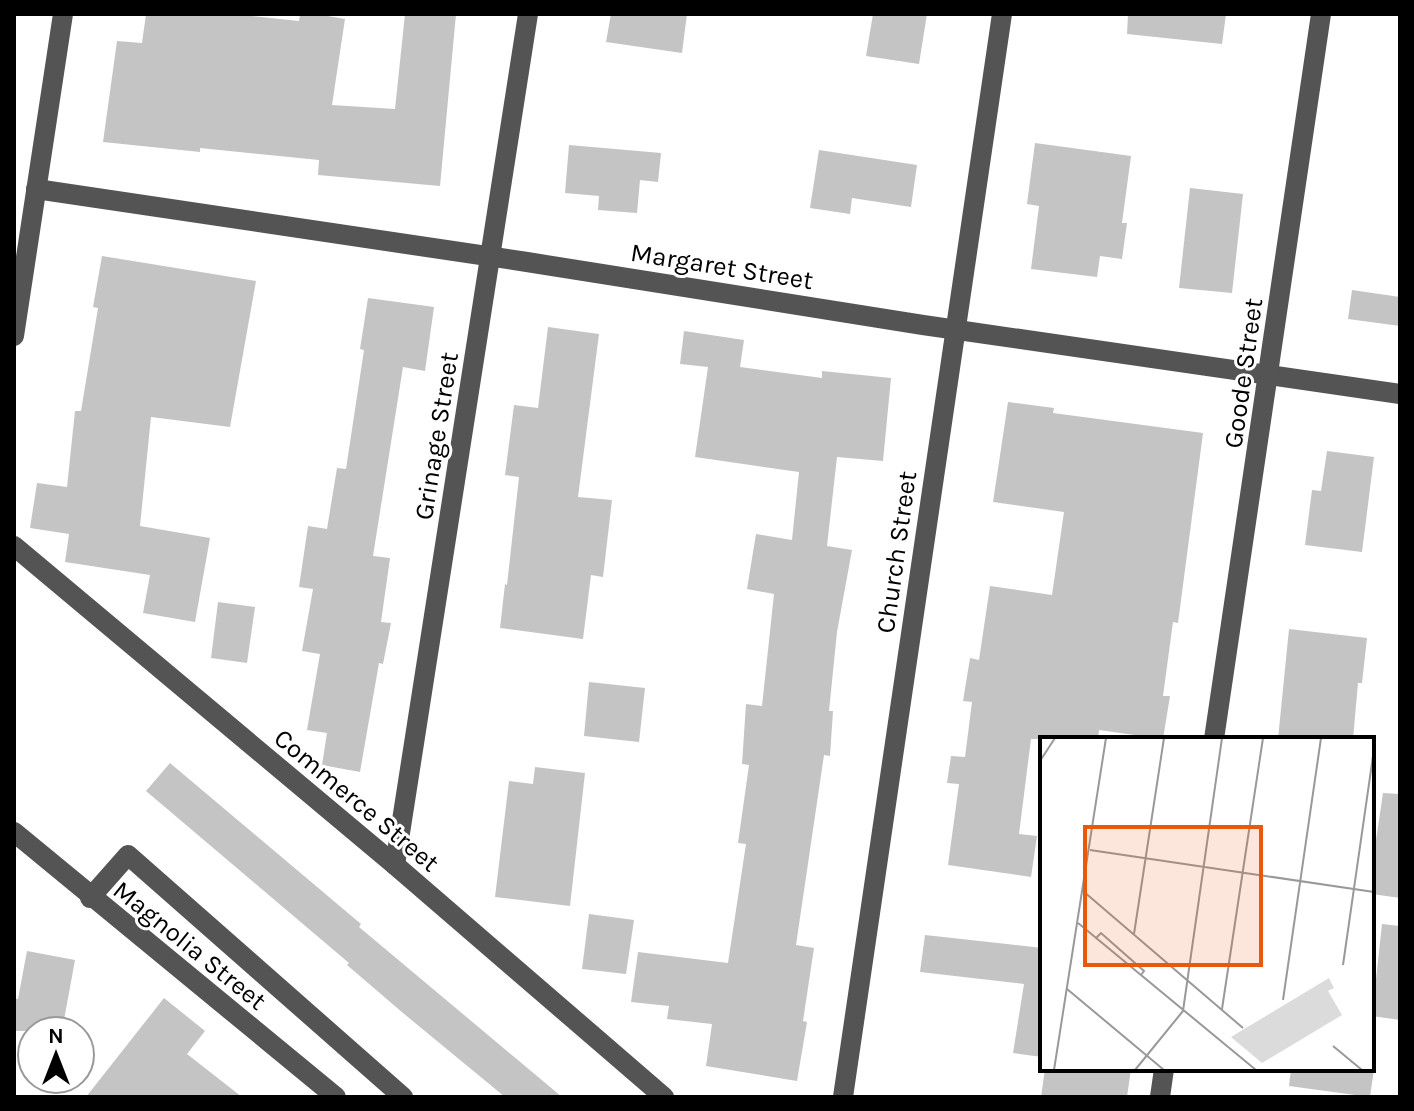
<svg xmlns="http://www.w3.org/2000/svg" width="1414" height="1111" viewBox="0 0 1414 1111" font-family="Karla,sans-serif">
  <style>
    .building { fill: #c4c4c4 }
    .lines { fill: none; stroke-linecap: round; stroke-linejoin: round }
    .minor { stroke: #545454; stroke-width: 20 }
    .labels { text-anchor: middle; stroke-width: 6; stroke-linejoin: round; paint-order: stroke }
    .street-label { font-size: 26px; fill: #000; stroke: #fff }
    .inset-road { fill: none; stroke: #999; stroke-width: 2 }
    .view { fill: #e8590c; fill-opacity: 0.15; stroke: #e8590c; stroke-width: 4 }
    .inset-edge { fill: none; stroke: #000; stroke-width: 4 }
  </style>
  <rect width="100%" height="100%" fill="#fff"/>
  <g class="building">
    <path d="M146,14H233L299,21L300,14H316L345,19L332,105L395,109L405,14H456L440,186L318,175L319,160L200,148V152L103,142L117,41L142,43Z"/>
    <path d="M611,14H687L682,53L606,42Z"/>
    <path d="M873,14H927L919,64L866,56Z"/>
    <path d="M1128,14H1226L1222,44L1127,34Z"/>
    <path d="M1035,143L1131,156L1122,223H1127L1122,259L1100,256L1097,277L1031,269L1039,206L1027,204Z"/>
    <path d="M569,145L661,153L658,182L640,180L637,213L598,210L599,196L565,193Z"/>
    <path d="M819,150L917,165L911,207L852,198L850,214L810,208Z"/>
    <path d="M1190,188L1243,194L1232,293L1179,288Z"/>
    <path d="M102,256L256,281L230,427L151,417L140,526L210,538L195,622L143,613L150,575L65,562L69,534L30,528L37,483L67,487L75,411H81L98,308L93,307Z"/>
    <path d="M1352,290L1400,297V326L1348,319Z"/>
    <path d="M368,298L434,307L425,371L403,367L373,556L390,558L381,622L391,623L383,664L379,663L360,772L322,765L327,733L307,730L320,654L302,651L313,589L299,587L308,526L327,529L337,468L346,469L364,350L360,349Z"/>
    <path d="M548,327L599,334L578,497L612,500L603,577L591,575L583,639L500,628L505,584L507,585L519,477L505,475L514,405L538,408Z"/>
    <path d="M684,331L744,340L740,367L822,378V371L891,378L883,461L837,457L827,546L852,550L837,632L829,711H833L830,756L824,755L796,945L814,948L803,1021L807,1022L797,1081L706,1066L712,1024L667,1019L669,1006L631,1002L638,952L728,963L746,844L738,843L749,765L742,764L746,704L762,706L774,594L747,589L756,534L792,540L799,472L695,457L708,367L680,364Z"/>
    <path d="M1008,402L1054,408L1053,413L1203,433L1178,623L1173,622L1163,696H1170L1163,739L1099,730L1098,739H1031L1019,834L1037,836L1031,877L948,865L959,784L947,783L951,756L965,757L972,702L963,701L970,658L979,660L990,586L1052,595L1064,512L993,502Z"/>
    <path d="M1327,451L1374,457L1362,552L1305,545L1312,490L1321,491Z"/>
    <path d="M218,602L255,607L247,663L211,658Z"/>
    <path d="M1289,629L1367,638L1362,683H1358L1353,739H1278Z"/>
    <path d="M589,682L645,688L639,742L584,736Z"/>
    <path d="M170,763L361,924L359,927L562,1097H505L403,1013L347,965L349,963L146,791Z"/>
    <path d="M535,767L585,773L570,906L495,897L509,781L533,784Z"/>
    <path d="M1383,793L1400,794V898L1372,894V867Z"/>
    <path d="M589,914L634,920L626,974L582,969Z"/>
    <path d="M1382,924L1400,926V1020L1372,1016Z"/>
    <path d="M925,935L1042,948V1057L1013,1053L1024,984L920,972Z"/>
    <path d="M27,951L75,960L62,1031H14V998L18,999Z"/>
    <path d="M164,998L205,1031L187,1054L242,1097H86Z"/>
    <path d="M1045,1069H1131L1127,1097H1041Z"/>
    <path d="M1291,1069H1374L1370,1097L1289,1086Z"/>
  </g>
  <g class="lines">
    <g class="minor">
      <path d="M36,189L527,262L923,325L1400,394"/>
      <path d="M14,336L63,14"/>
      <path d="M14,546L395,865L664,1097"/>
      <path d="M1214,739L1321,14"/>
      <path d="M14,832L336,1097"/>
      <path d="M395,865L528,14"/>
      <path d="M90,898L128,855L403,1097"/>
      <path d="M843,1097L1002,14"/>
      <path d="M1160,1097L1164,1069"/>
    </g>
  </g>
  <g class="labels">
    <g class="street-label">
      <text transform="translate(722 266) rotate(9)" y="9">Margaret Street</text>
      <text transform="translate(1243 373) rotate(-82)" y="9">Goode Street</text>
      <text transform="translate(436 436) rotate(-81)" y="9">Grinage Street</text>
      <text transform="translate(896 552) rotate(-82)" y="9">Church Street</text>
      <text transform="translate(357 800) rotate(40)" y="9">Commerce Street</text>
      <text transform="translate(190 945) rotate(39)" y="9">Magnolia Street</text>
    </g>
  </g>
  <g transform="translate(1040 737)">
    <rect width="334" height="334" fill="#fff"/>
    <path d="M289,241L294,251L288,254L302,278L222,326L191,300Z" fill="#dbdbdb"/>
    <path class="inset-road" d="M0,24L15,1M50,113L334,155M43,154L203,291M38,186L216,333M94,197L124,1M56,201L61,196L104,234L101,238M303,228L334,12M27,252L124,333M243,263L281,1M182,272L223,1M293,309L322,333M14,333L66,1M95,333L143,274L182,1"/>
    <path class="view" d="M45,90H221V228H45Z"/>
    <rect width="334" height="334" class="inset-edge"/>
  </g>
  <rect width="1414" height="1111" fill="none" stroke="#000000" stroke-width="32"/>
  <g transform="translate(56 1055)"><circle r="38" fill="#ffffff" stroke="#999999" stroke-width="2"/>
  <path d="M0-6L14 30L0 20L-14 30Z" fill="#000000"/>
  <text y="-12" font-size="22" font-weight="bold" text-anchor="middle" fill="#000000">N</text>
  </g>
</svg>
